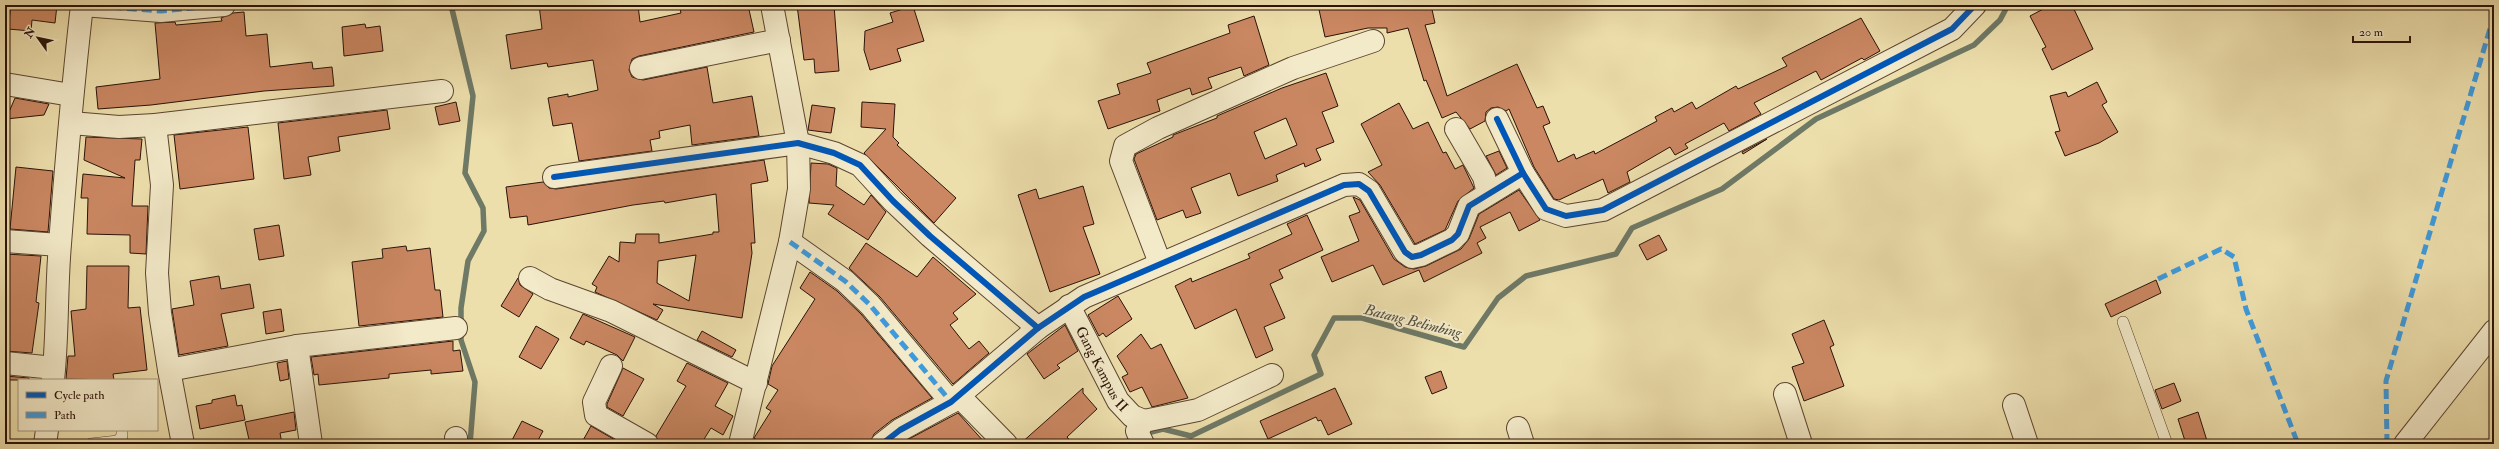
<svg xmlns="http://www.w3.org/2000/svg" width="2499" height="449" viewBox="0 0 2499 449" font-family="'IM FELL Double Pica',serif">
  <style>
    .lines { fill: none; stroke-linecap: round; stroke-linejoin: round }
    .stream { stroke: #6e7966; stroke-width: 5.5 }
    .building { fill: #ca8762; stroke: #2b1207; fill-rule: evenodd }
    .lane-casing { stroke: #5c4530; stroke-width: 12 }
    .street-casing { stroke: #5c4530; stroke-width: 24 }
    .lane { stroke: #f3eac9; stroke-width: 11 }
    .street { stroke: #f3eac9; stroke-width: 22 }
    .quiet { stroke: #3d9add; stroke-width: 5; stroke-dasharray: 10 5; stroke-linecap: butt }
    .cycleway-casing { stroke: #f3eac9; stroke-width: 8 }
    .cycleway { stroke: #0057b8; stroke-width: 6 }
    .labels { text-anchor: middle; stroke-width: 4; stroke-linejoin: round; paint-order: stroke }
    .street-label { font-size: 14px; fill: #2b1207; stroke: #f3eac9 }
    .water-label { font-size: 15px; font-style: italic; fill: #524e3e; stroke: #f3eac9 }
  </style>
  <rect width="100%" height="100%" fill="#eddfac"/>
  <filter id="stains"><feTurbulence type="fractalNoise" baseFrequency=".005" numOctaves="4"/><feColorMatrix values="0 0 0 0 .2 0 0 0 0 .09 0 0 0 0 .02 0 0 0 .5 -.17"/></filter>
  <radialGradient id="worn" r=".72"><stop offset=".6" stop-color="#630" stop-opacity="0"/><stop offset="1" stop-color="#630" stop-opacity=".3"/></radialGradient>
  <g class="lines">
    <g class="stream">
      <path d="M451,5L473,96L465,173L483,208L484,231L468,261L461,308V340L475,382L470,444"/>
      <path d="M1143,434L1163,429L1191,436L1321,374L1314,355L1334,318H1362L1464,347L1498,298L1526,276L1616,254L1632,228L1722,189L1816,119L1974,45L2000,20L2008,5"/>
      <path d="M1122,444L1135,438"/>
    </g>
  </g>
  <g class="building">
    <path d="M11,5H57L55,23L32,20L31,31L8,29Z"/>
    <path d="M539,5H638L640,22L681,13L679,5H748L754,32L639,56L632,59L629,70L632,77L643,80L707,67L713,103L752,96L759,136L692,145L690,125L659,131L660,138L650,140L652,151L579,161L572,123L553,126L548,98L568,94V97L598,90L593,60L548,67L547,63L511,69L506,35L542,29Z"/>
    <path d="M797,5H834L839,71L815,73L814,59L804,60Z"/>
    <path d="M1318,5H1431L1435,23L1425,25L1447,96L1517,64L1537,108L1543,106L1550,123L1543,126L1558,162L1574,154L1576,159L1594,151L1595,154L1657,121L1655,117L1672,108L1674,112L1692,102L1696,109L1736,86L1738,89L1787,66L1782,58L1861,18L1880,51L1864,60L1862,58L1821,80L1816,71L1754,103L1761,114L1729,131L1724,123L1685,144L1688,148L1675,155L1670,147L1627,172L1630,182L1608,193L1603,179L1559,200L1554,199L1534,167L1509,109L1506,111L1498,107L1491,108L1486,112L1485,121L1470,129L1456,112L1442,118L1426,80L1424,81L1408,28L1387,33V28H1368L1325,37Z"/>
    <path d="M2051,5H2072L2093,49L2052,70L2042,49L2046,47L2030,16Z"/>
    <path d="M913,6L924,41L897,49L901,61L870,70L864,50L865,31L893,22L890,13Z"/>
    <path d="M244,12L246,36L267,34L270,67L312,62L313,69L332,67L334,86L264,91L151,105L98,109L96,87L160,79L155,23L175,22L176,25L222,21L221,18L233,13Z"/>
    <path d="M1254,16L1269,65L1244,76L1241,67L1208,78L1212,88L1192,95L1190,88L1157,100L1160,111L1108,129L1098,101L1120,94L1117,84L1151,73L1147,63L1230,33L1228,25Z"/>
    <path d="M365,24L366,28L380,26L383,51L344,56L342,27Z"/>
    <path d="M1326,73L1338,106L1322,112L1334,142L1316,149L1321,160L1305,167L1304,163L1276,175L1278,181L1238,196L1230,173L1191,188L1201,213L1186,218L1183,210L1157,220L1134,159L1136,154L1173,137V135L1217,118V116L1282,88ZM1286,118L1297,145L1265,159L1254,132Z"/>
    <path d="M2097,82L2107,102L2102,105L2118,132L2099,143L2065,156L2055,132L2060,131L2050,96L2066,92L2068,97Z"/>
    <path d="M15,98L49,104L44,115L6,119Z"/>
    <path d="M456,102L460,121L439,125L435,107Z"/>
    <path d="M862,102L895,104L893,137L899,143L897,145L956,198L934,223L864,153L886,129L861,127Z"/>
    <path d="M1399,103L1413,129L1428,122L1443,153L1446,152L1455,169L1463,165L1474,188L1458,201L1445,230L1415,244L1380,185L1368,172L1382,165L1361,124Z"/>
    <path d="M812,105L835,108L831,133L808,130Z"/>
    <path d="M387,110L390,129L338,137L340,151L308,157L311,175L284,179L278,123Z"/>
    <path d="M248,127L254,179L180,189L174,135Z"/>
    <path d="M86,137L142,139L140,160H135L132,206H148L146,254L130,253V235L87,234L88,198H81L83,174L125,178L84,160Z"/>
    <path d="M1767,139L1743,154L1742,152Z"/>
    <path d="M1499,151L1507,168L1496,175L1486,156Z"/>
    <path d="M764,160L768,181L751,184L755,243H751L752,253L742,318L653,304L663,310L657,320L595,292L597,287L592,284L609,256L619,262L620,242L635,243L636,234H659V243L713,234V232H719L716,194L665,203L664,201L633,205L528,225L527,216L510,218L506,187L543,182L549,188L556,189ZM696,255L689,301L657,283L658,261Z"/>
    <path d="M811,163L828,164L837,168L836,186L864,205L871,195L886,212L868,240L828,214L834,205L809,203Z"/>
    <path d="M16,167L53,171L48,232L10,229Z"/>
    <path d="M1083,186L1094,224L1083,227L1100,274L1050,292L1018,195L1036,189L1039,199Z"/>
    <path d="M1519,190L1540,220L1519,231L1510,212L1480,227L1486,238L1477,243L1482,253L1424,282L1419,270L1383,285L1373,265L1332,282L1321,257L1359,241L1349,216L1360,212L1353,197L1360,200L1394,259L1405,267L1414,269L1426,266L1461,249L1469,239L1479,214Z"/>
    <path d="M1307,215L1323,250L1279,270L1283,278L1270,284L1285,318L1264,327L1273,350L1256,358L1236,309L1195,329L1175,286L1191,278L1192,282L1250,258L1248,254L1292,234L1287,224Z"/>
    <path d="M279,225L284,256L259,260L254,229Z"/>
    <path d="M1659,235L1667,250L1647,260L1639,245Z"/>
    <path d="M866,243L917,277L933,257L976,294L953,313L958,319L950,325L969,349L979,341L989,353L953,384L880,297L849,268Z"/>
    <path d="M406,246L407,251L430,248L435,290H440L443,317L359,326L352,262L383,258L382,249Z"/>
    <path d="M5,254L41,256L36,302L39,303L32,353L5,351Z"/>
    <path d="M87,266H129L128,308L140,307L147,370L113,374L114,380L66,379L68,356H75L71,311L86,309Z"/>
    <path d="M810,272L837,291L861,314L932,398L892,420L874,434L870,444H763L754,438L771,411L766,408L778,390L768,384L772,366L815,299L800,288Z"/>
    <path d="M219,276L221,289L250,284L254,308L221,314L228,346L179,355L172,309L194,305L190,281Z"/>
    <path d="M518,278L520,285L533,294L519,317L501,306Z"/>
    <path d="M2156,280L2161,293L2111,317L2105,304Z"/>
    <path d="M1118,296L1132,319L1106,337L1103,333L1099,336L1088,315Z"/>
    <path d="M281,309L284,331L266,334L263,312Z"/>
    <path d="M583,314L635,337L623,361L617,355L586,341L584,345L570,338Z"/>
    <path d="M1824,320L1834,345L1830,347L1844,386L1804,401L1792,367L1804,363L1792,334Z"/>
    <path d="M1065,325L1078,351L1057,365L1060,368L1044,379L1027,354Z"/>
    <path d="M536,326L559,339L541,369L519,357Z"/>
    <path d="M702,331L736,350L732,357L697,340Z"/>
    <path d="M1141,334L1151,349L1161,344L1188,398L1152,407L1142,387L1130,392L1122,377L1128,374L1117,356Z"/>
    <path d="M453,341V351L460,350L463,371L431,374V370L389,374V378L319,385L318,374L314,375L311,357Z"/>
    <path d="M287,361L289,379L280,381L277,363Z"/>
    <path d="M687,363L728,383L715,406L733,416L723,435L711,428L701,444H659L656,436L686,386L677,381Z"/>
    <path d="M623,368L644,379L623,416L607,407V404Z"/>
    <path d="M1441,371L1447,388L1432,394L1425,377Z"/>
    <path d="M5,376L29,378V380H5Z"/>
    <path d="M2174,383L2181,401L2162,409L2155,390Z"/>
    <path d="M1083,388V393L1097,409L1067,437L1073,444H1020Z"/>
    <path d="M1335,388L1352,424L1328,435L1321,420L1318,421L1316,417L1268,439L1260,421Z"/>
    <path d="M235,395L237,406L242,405L245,420L200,429L196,406L212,403V400Z"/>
    <path d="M294,412L296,430L280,433L282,444H250L245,422Z"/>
    <path d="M2198,412L2208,444H2186L2178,419Z"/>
    <path d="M958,413L986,444H902L907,440Z"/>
    <path d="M522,421L543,431L536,444H510Z"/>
    <path d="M591,426L622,444H581Z"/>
  </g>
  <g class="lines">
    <g class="lane-casing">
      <g id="lane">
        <path d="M2123,322L2167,444"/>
        <path d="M91,444L118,441L122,436V430"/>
      </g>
    </g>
    <g class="street-casing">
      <g id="street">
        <path d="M82,5L161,11L224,5"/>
        <path d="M641,68L779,40"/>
        <path d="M5,84L71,95"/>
        <path d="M1497,119L1523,173L1546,209L1566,216L1603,210L1952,29L1975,5"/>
        <path d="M71,123L119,127L155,125L442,91"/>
        <path d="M155,125L162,185L157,273L160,313L169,370L297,346L311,444"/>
        <path d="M1456,129L1484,177L1488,193"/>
        <path d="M554,177L798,143L834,153L860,165L893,201L930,236L1038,328"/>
        <path d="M5,241L59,245"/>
        <path d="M790,242L845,281L870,305L951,402"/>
        <path d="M1160,263L1121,161L1125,146L1158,128L1293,68L1373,41"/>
        <path d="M530,278L550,289L611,311L756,383"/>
        <path id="s1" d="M1069,306L1118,401L1132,416L1144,421"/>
        <path d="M297,346L456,328"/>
        <path d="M5,363L54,368"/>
        <path d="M611,366L594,402L596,415L647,444"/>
        <path d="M169,370L183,444"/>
        <path d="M53,380C58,335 56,289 60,244C66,164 73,84 82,5"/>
        <path d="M1785,394L1801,444"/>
        <path d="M959,396L1006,444"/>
        <path d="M2014,405L2027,444"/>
        <path d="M1518,428L1523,444"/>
        <path d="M45,444L47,430"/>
        <path d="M456,444V438"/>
        <path d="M740,444L790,242L799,189L798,143L772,5"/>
        <path d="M882,444L900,430L951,402L1038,328L1084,297L1344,185L1359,184L1369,191L1405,252L1412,257L1421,255L1452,240L1458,234L1469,206L1523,173"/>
        <path d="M1143,444L1137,431L1144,421L1198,410L1272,375"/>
        <path d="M2405,444L2494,331"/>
      </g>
    </g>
    <use href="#lane" class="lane"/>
    <use href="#street" class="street"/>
    <g class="quiet">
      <path d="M82,5L161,11L224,5"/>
      <path d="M790,242L845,281L870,305L951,402"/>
      <path d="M2158,279L2221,249L2234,257L2246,309L2298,444"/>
      <path d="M2387,444L2386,381L2494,15"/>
    </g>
    <g class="cycleway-casing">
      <g id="cycleway">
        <path d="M1497,119L1523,173L1546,209L1566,216L1603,210L1952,29L1975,5"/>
        <path d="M554,177L798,143L834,153L860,165L893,201L930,236L1038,328"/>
        <path d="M882,444L900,430L951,402L1038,328L1084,297L1344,185L1359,184L1369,191L1405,252L1412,257L1421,255L1452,240L1458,234L1469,206L1523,173"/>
      </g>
    </g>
    <use href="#cycleway" class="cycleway"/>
  </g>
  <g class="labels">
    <g class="street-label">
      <text dy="5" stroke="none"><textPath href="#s1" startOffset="71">Gang Kampus II</textPath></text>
    </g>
    <g class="water-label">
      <text transform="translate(1413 321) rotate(14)" y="5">Batang Belimbing</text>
    </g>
  </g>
  <rect width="2499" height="449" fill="none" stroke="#eddfac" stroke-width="20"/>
  <rect x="6" y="6" width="2487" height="437" fill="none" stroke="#2b1207" stroke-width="2"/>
  <rect x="10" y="10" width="2479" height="429" fill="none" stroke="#2b1207"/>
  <rect x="18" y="379" width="140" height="52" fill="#f3eac9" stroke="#a3947b"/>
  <rect x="26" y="392" width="20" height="6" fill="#0057b8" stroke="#a3947b"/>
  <text x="54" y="399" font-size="12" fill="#2b1207">Cycle path</text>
  <rect x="26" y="412" width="20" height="6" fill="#3d9add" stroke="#a3947b"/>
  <text x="54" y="419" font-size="12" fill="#2b1207">Path</text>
  <g transform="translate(38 38) rotate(303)" stroke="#f3eac9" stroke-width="3" paint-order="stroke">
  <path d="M0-3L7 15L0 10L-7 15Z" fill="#2b1207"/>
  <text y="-6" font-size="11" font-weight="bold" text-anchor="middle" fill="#2b1207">N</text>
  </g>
  <path d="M2353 36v6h57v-6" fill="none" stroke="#2b1207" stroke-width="2"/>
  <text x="2359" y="36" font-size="12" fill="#2b1207" stroke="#f3eac9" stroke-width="3" paint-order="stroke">20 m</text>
  <rect width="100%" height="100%" filter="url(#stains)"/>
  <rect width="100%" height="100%" fill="url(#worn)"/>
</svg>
